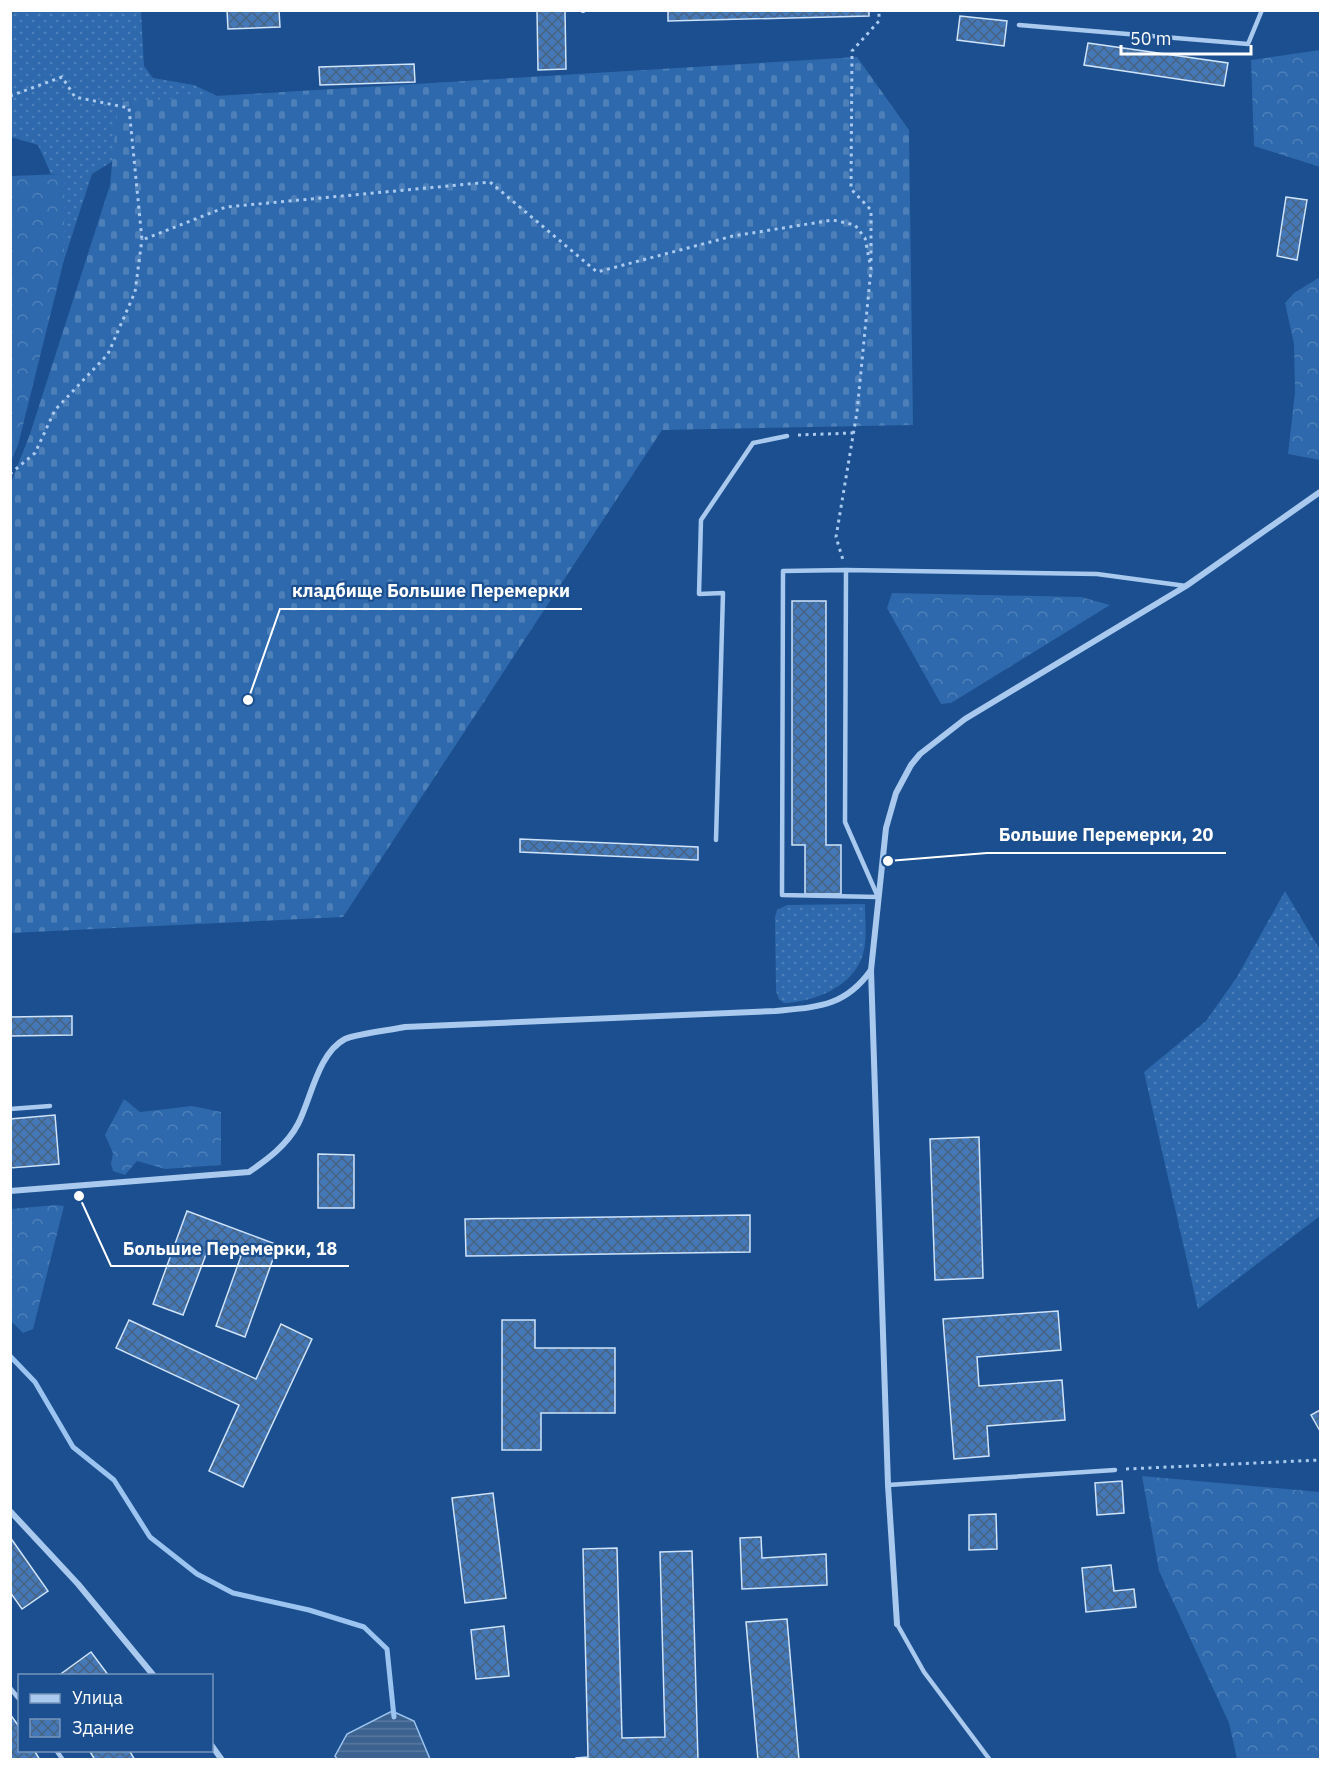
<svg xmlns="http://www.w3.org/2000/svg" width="1331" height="1770" viewBox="0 0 1331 1770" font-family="'IBM Plex Sans',sans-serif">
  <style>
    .grass { fill: url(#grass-dots) }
    .forest { fill: url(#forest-crowns) }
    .cemetery { fill: url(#cemetery-stones) }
    .water { fill: url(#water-rules); stroke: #9cc4f0; stroke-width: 1.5 }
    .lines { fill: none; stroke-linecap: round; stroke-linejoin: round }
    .stream { stroke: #9cc4f0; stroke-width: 5 }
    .building { fill: url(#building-cross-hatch); stroke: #cfe3fa; stroke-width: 1.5 }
    .path { stroke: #a9c9ee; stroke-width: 3; stroke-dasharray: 3 4.5; stroke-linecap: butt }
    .service { stroke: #a9c9ee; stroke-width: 4.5 }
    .minor { stroke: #a9c9ee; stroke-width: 6 }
    .leader { fill: none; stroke: #fff; stroke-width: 2 }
    .callout-dot { fill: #fff; stroke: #1b4f8f; stroke-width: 2 }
    .callout-label { font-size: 18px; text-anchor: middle; font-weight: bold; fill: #fff; stroke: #1b4f8f; stroke-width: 4.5; stroke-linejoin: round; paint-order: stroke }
  </style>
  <defs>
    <pattern id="grass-dots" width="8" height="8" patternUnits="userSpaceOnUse" patternTransform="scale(1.5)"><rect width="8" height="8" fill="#2e69ad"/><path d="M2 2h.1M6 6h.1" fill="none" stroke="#4d80b9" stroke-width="1.8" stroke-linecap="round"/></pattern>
    <pattern id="forest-crowns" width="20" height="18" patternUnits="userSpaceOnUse" patternTransform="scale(1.5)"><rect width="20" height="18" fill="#2e69ad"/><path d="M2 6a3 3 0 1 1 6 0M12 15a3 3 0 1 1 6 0" fill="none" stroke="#4d80b9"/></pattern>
    <pattern id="cemetery-stones" width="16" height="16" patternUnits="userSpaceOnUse" patternTransform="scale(1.5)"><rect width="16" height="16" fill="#2e69ad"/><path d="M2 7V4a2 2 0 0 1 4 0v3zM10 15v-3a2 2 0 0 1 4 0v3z" fill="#4d80b9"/></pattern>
    <pattern id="water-rules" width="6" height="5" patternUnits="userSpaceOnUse" patternTransform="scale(1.5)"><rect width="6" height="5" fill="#3c6290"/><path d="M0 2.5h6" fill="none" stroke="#597aa1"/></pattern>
    <pattern id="building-cross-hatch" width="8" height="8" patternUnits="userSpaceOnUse" patternTransform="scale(1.5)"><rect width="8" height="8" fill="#4478b7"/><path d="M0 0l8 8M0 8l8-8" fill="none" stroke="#486282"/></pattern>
  </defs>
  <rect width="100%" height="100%" fill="#1b4f8f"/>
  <g class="grass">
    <path d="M10,11H141L144,66L153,78L194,85L253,113L145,141L92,174L64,260V174H51L38,145L11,137Z"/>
    <path d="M1285,891L1320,950V1216L1198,1309L1144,1072L1206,1021L1237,977Z"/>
    <path d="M865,904C865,921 868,944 861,960C849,988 813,1002 784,1003L779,999L776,991L775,917L777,910L787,905Z"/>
  </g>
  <g class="forest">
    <path d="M1320,50V167L1254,146L1251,60Z"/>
    <path d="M64,174V260L18,445L11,462V176Z"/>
    <path d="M1320,277V460L1288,454L1295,392L1294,344L1285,303L1294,293Z"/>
    <path d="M892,593L1081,597L1110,605L951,703L941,704L887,608Z"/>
    <path d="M124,1099L140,1112L192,1106L221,1112V1165L165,1169L137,1161L125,1175L113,1171L111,1164L113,1153L105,1135Z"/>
    <path d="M56,1205L64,1206L33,1329L23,1333L11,1321V1209Z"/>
    <path d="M1142,1476L1320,1492V1759H1237L1229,1723L1159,1571Z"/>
  </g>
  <path class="cemetery" d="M857,57L909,130L913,425L662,430L343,917L11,933V482L30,434L110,185L118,102Z"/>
  <path class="water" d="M392,1711L414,1721L430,1759H337L335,1756L347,1734Z"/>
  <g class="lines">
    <path class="stream" d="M10,1356L35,1382L73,1447L114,1480L150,1537L197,1574L233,1593L309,1610L364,1627L387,1649L394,1717"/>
  </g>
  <g class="building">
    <path d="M227,10H279L280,27L228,29Z"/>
    <path d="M537,10H565L566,69L538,70Z"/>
    <path d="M668,10H869V16L668,21Z"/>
    <path d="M960,16L1007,21L1004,46L957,40Z"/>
    <path d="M1088,43L1228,63L1224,86L1084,65Z"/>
    <path d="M414,64L415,82L320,85L319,67Z"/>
    <path d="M1286,197L1307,200L1297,260L1277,256Z"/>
    <path d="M792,601H826V845H841V894H805V845H792Z"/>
    <path d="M520,839L698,847V860L520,852Z"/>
    <path d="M72,1016V1035L10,1036V1017Z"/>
    <path d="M55,1115L59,1164L10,1168V1119Z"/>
    <path d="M979,1137L983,1278L935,1280L930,1139Z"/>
    <path d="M318,1154L354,1155V1208H318Z"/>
    <path d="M187,1211L278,1245L245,1337L216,1326L241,1256L210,1244L183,1315L153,1304Z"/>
    <path d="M750,1215V1252L466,1256L465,1219Z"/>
    <path d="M1058,1311L1061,1350L977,1357L979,1386L1062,1380L1065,1420L987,1426L989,1456L954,1459L943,1319Z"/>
    <path d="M129,1320L256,1379L281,1324L312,1339L243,1487L209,1471L239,1405L116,1348Z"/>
    <path d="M502,1320H535V1348H615V1413H541V1450H502Z"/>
    <path d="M1320,1410V1431L1311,1415Z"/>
    <path d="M1122,1481L1124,1513L1097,1515L1095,1483Z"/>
    <path d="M493,1493L506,1598L465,1603L452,1498Z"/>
    <path d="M996,1514L997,1549L969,1550V1515Z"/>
    <path d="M10,1537L48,1591L22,1609L10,1592Z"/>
    <path d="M761,1537L762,1558L826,1554L827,1585L742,1589L740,1538Z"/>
    <path d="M617,1548L622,1738L665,1737L660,1552L692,1551L698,1760H576V1758L588,1757L583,1549Z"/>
    <path d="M1111,1565L1114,1591L1134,1589L1136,1607L1086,1612L1082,1568Z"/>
    <path d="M787,1619L799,1760H758L746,1622Z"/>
    <path d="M504,1626L509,1676L476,1679L471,1630Z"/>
    <path d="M91,1652L109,1676H58Z"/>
    <path d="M10,1714L20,1728V1750H34L40,1760H10Z"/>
    <path d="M89,1750H129L135,1760H95Z"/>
  </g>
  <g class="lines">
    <g class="path">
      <path d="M10,96L62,77L75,97L129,108L142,240L226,207L490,182L597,272L733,236L833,220L855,225L865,238L871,269L857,412L836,537L843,560"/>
      <path d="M871,261V210L851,189L852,51L879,21V10"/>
      <path d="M798,435L853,433"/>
      <path d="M10,474L35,453L55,410L108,354L135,292L142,239"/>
      <path d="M1126,1469L1320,1460"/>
    </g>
    <g class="service">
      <path d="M583,10V11"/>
      <path d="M1019,25L1248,44L1262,10"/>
      <path d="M846,570L783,571L782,895L878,897L845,822L846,570L1097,574L1186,586"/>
      <path d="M716,840L723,593L699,594L701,520L753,443L787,436"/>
      <path d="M10,1109L50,1106"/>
      <path d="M888,1485L1115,1470"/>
      <path d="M897,1624L924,1672L990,1760"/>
      <path d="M10,1688L20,1700"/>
      <path d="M56,1750L63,1760"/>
    </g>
    <g class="minor">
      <path d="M10,1191L249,1172C268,1159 287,1145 298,1124C311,1099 318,1053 345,1039C356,1034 391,1030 405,1027L775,1011C817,1007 845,1007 871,970"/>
      <path d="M10,1511L78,1584L154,1676"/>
      <path d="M897,1624L888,1485L871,970L886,828L896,793L911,765L920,754L965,719L1186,586L1320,492"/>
      <path d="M212,1746L222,1760"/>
    </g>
  </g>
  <path class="leader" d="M248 700L280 609H582M888 861L987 853H1226M79 1196L111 1266H349"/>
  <g class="callout-dot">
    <circle cx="248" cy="700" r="6"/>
    <circle cx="888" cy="861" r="6"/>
    <circle cx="79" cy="1196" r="6"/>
  </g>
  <g class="callout-label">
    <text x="431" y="597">кладбище Большие Перемерки</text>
    <text x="1106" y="841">Большие Перемерки, 20</text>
    <text x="230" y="1255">Большие Перемерки, 18</text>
  </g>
  <rect width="1331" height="1770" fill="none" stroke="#ffffff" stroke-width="24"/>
  <rect x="18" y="1674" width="195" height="78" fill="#1b4f8f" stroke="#7695bc" stroke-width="1.5"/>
  <rect x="30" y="1694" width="30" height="9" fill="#a9c9ee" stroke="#7695bc" stroke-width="1.5"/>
  <text x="72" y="1704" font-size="18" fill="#ffffff">Улица</text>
  <rect x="30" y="1719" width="30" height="18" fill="url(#building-cross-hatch)" stroke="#7695bc" stroke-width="1.5"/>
  <text x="72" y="1734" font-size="18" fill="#ffffff">Здание</text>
  <path d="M1121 45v9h130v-9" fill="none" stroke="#ffffff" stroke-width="3"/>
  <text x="1130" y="45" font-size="18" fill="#ffffff" stroke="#1b4f8f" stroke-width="4.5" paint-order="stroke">50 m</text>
</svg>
